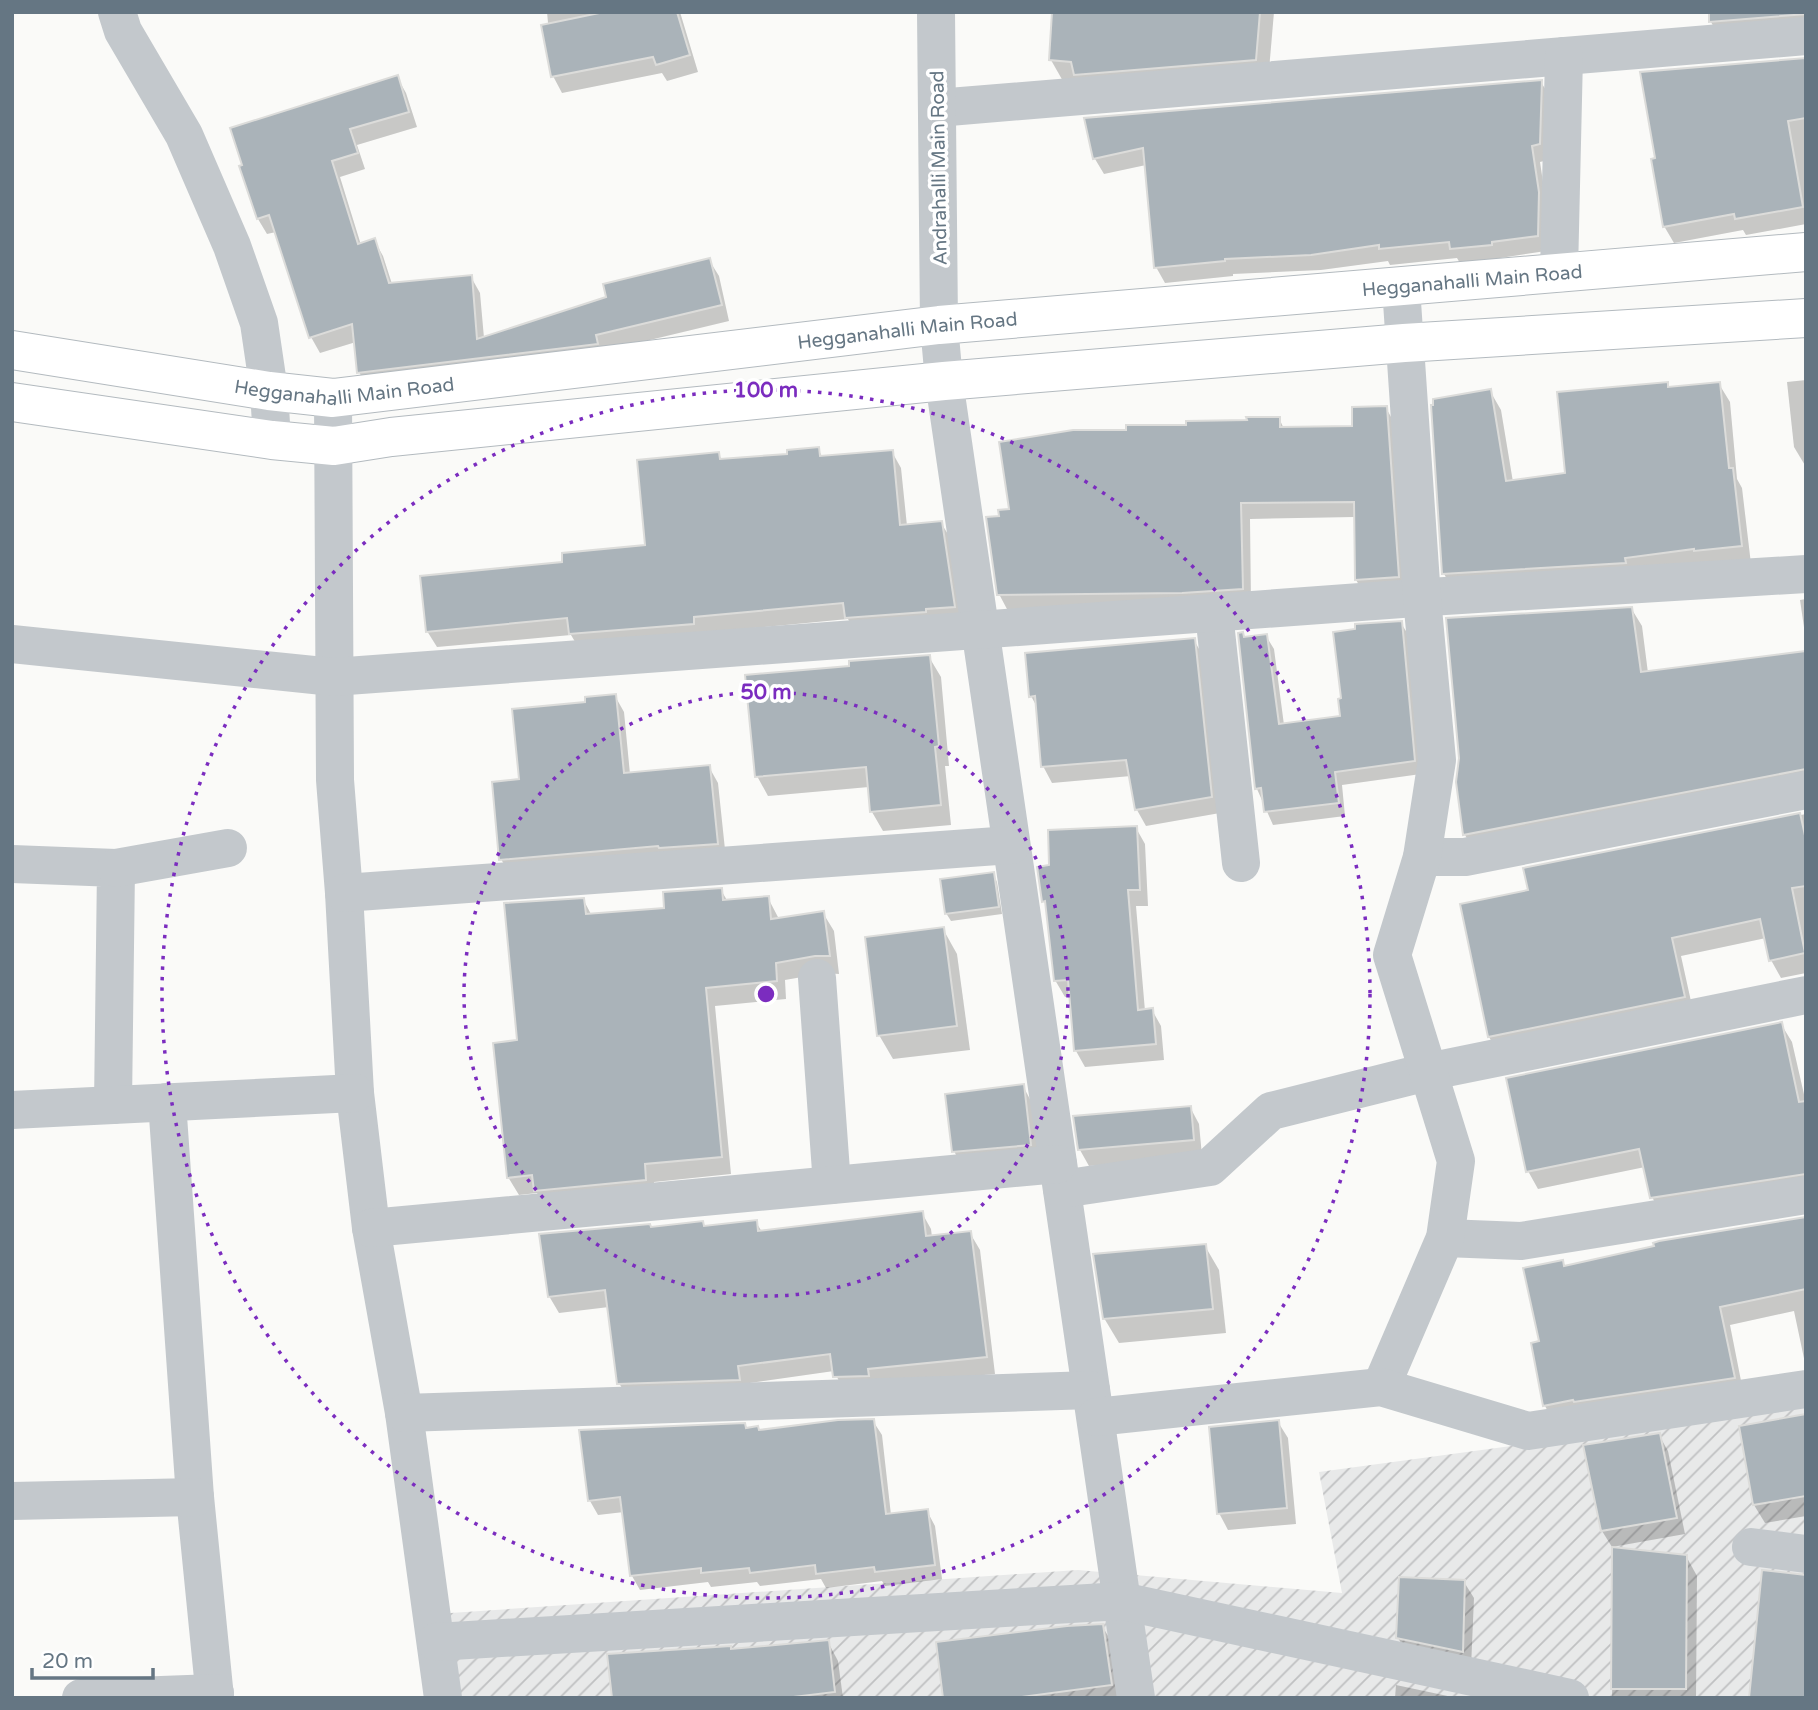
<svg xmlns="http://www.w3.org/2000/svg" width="1818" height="1710" viewBox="0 0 1818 1710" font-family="'Varela Round',sans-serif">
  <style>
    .industrial { fill: url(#industrial-furrows) }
    .shadow { fill: #0003 }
    .building { fill: #aab3b9; stroke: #dcdcda; stroke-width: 2 }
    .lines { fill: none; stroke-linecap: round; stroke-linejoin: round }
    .secondary-casing { stroke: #b3babf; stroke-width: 40 }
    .minor { stroke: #c3c8cc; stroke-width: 38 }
    .tertiary { stroke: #c3c8cc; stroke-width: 38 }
    .secondary { stroke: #fff; stroke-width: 38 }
    .ring { fill: none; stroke: #7b2cbf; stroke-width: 3.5; stroke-dasharray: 3.5 7 }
    .labels { text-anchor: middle; stroke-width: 7; stroke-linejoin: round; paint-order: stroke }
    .street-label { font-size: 19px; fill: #657683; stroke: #fff }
    .centre { fill: #7b2cbf; stroke: #fff; stroke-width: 3.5 }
    .ring-label { font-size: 21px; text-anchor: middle; font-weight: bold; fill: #7b2cbf; stroke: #fff; stroke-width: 7; stroke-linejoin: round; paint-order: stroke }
  </style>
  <defs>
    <pattern id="industrial-furrows" width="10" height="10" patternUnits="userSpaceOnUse" patternTransform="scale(1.75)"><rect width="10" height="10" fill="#e8e9e9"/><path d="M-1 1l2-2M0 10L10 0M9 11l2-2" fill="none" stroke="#c0c1c2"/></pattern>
  </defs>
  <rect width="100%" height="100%" fill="#fafaf8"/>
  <path class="industrial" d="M1806,1406V1698H434L421,1615L1078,1570L1342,1593L1319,1472Z"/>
  <g class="shadow">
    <path d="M547,12H680L698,72L667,81L662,73L562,93L553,76Z"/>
    <path d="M1054,12H1274L1268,82L1064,83L1051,60Z"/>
    <path d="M1806,12V31L1720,38L1711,22Z"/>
    <path d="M1806,60V224L1746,235L1743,230L1674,243L1664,226Z"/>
    <path d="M397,77L406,93L417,127L357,145L365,169L340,177L361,245L374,240L383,256L392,284L471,277L480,293L484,338L608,299L709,260L719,276L729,321L604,351L368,388L359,372L356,342L320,353L311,337L276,232L267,234L258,219L241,167Z"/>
    <path d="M1541,82L1550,97L1548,160L1540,162L1547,209L1546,251L1500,258V260L1461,265L1457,258L1390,265L1388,261L1321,270L1233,274V276L1165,283L1156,267L1146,165L1104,174L1095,159L1086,119Z"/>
    <path d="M1806,380V467L1794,447L1787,382Z"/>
    <path d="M1667,384L1669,388L1719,384L1730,402L1737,479L1742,488L1751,564L1455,592L1444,574L1490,391L1501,410L1513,482L1567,475Z"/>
    <path d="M1386,408L1395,424L1407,593L1366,596L1356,580L1355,517L1250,519L1251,605L1008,611L999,594L1000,517L1128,431L1279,418L1284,429L1354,428Z"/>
    <path d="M818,449L823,458L892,452L901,468L907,526L941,523L951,539L963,623L856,633L848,619L702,633L580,650L571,635L437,647L427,631L564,564L647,546L718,454L722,460L789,455Z"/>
    <path d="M1806,599V641L1800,600Z"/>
    <path d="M1631,608L1642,626L1648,673L1806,653V788L1475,852L1465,835Z"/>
    <path d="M1401,623L1409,636L1421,774L1342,785L1345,816L1273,825L1257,789L1242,634L1245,638L1266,636L1274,649L1284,725L1342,718Z"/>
    <path d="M1194,640L1203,656L1220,813L1146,826L1137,810L1131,776L1052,783L1043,766L1037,707L1031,696Z"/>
    <path d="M929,657L941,677L949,766H945L951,825L883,831L872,812L869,787L768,796L757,776Z"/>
    <path d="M615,696L624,712L630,774L709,767L718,783L726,859L510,875L501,859L521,781L587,703Z"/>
    <path d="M1806,814V973L1781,978L1771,960L1766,938L1681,956L1694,1015L1500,1055L1489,1037L1530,892L1525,869Z"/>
    <path d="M1136,828L1145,844L1148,906H1136L1145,1011L1152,1010L1161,1026L1164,1060L1085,1067L1076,1051L1071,996L1065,997L1055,980L1047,907L1044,901L1051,867Z"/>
    <path d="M993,874L997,882L1002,914L951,921L946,913Z"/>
    <path d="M721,890L728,902L768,898L779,919L823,913L834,931L839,974L825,973L785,980L786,999L715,1006L731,1174L654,1182L655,1198L546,1208L537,1193L519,1195L508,1177L519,1042L583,899L592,916L666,910Z"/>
    <path d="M943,929L957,954L970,1050L893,1059L879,1035Z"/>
    <path d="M1781,1024L1792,1042L1806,1103V1192L1662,1215L1652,1197L1645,1167L1538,1189L1528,1171Z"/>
    <path d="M1023,1086L1032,1103L1039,1160L963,1168L954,1151Z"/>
    <path d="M1190,1107L1199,1124L1202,1156L1089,1166L1080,1150L1075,1118Z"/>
    <path d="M922,1213L931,1229L932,1237L970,1233L980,1250L995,1374L876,1385L845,1393L834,1371L629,1400L619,1383L609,1307L559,1313L549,1296L651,1229L702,1222L705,1228L756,1222L762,1232Z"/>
    <path d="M1806,1219V1368L1794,1311L1730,1325L1744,1396L1555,1424L1545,1406L1541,1343L1562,1262L1565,1267Z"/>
    <path d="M1205,1246L1219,1270L1226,1333L1119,1343L1104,1318Z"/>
    <path d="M1806,1416V1516L1765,1523L1754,1505L1741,1427Z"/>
    <path d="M873,1421L882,1435L891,1515L927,1511L935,1526L942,1579L885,1586L882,1581L826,1588L821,1579L760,1586L757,1582L711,1587L708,1582L640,1590L632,1576L624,1512L598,1515L590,1501L747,1430L759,1432Z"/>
    <path d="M1278,1422L1288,1438L1296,1524L1228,1530L1219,1513Z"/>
    <path d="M1659,1435L1668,1451L1685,1534L1612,1547L1602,1531L1585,1446Z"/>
    <path d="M1614,1549L1686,1556L1697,1576L1696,1698H1612Z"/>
    <path d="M1464,1582L1474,1598L1471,1668L1408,1654L1398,1638Z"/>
    <path d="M1102,1626L1113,1644L1121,1698H945Z"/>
    <path d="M828,1642L838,1661L843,1698H613L731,1651Z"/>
    <path d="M1396,1685L1457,1698H1395Z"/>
  </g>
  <g class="building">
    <path d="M604,12H677L690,55L656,65L653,57L551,77L541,25Z"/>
    <path d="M1052,12H1260L1256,60L1074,75L1071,62L1049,60Z"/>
    <path d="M1709,12H1806V14L1709,22Z"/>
    <path d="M1806,58V118L1788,121L1803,207L1735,219L1734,214L1663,227L1651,159L1655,158L1640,72Z"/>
    <path d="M398,75L409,112L350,129L358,153L332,161L358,244L375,238L389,283L472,275L477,339L606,297L603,284L710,258L722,305L596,335L598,344L357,373L352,324L309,338L269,215L257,219L239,166L242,165L230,128Z"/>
    <path d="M1542,80L1540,144L1532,146L1539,192L1538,236L1492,242V245L1450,249L1449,242L1379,249V245L1311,255L1225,259V261L1154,268L1143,148L1093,159L1084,118Z"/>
    <path d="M1668,382V387L1720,382L1729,468H1733L1742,546L1694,551V549L1625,558L1626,563L1442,574L1431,405H1433V399L1491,389L1506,481L1565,473L1557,392Z"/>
    <path d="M1387,406L1399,577L1355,580L1354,502L1241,503L1243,589L1182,593L997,595L986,517L999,516L998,510L1009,509L999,442L1073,430H1126V425H1186V421L1247,420L1246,417H1280V427L1352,426V407Z"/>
    <path d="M819,447L820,456L893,450L900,525L942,521L955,607L926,609V612L845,618L843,603L694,617V624L569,634L567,618L426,632L420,576L562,562V553L645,545L637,460L719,452L720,459L787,454V450Z"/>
    <path d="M1632,607L1641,672L1806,651V769L1463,835L1456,782L1459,758L1446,618Z"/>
    <path d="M1402,621L1415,761L1335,772L1339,803L1264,812L1261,788L1255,789L1238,633L1243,632L1244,637L1267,634L1279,724L1340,716L1338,699L1341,698L1333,632L1355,629V624Z"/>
    <path d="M1195,638L1212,797L1135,810L1126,760L1041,767L1035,696L1029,697L1025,653Z"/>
    <path d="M930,655L939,746L935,747L941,805L870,812L866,767L755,777L745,675L849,666V661Z"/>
    <path d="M616,694L624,773L710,765L718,844L659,848L658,846L499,860L492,782L519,779L512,709L585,702V697Z"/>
    <path d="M1800,813L1806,840V886L1792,888L1805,953L1769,961L1760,919L1672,938L1685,997L1488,1037L1460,904L1528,890L1523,868Z"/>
    <path d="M1137,826L1140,890H1128L1138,1010L1153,1008L1156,1044L1074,1051L1068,980L1054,981L1045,901L1042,902L1037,867L1049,865L1048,830Z"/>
    <path d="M994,872L999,907L945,914L940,879Z"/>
    <path d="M722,888L723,900L769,896L771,919L824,911L830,956H815L776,963L777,981L706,988L722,1157L645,1164L646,1180L534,1191L532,1175L507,1178L493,1043L517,1040L504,903L584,898L586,914L664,908L663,892Z"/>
    <path d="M944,927L957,1026L877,1036L865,937Z"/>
    <path d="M1782,1022L1799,1102L1806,1101V1174L1650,1198L1639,1149L1526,1172L1506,1078Z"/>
    <path d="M1024,1084L1031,1145L952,1152L945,1094Z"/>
    <path d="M1191,1106L1194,1140L1078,1150L1073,1116Z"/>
    <path d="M923,1211L926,1236L971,1231L987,1357L868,1369L869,1376L833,1377L830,1354L738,1366L740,1380L617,1384L605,1290L548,1297L539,1234L650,1224L651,1227L703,1221L704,1226L757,1220L758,1231Z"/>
    <path d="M1806,1217V1289L1720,1307L1735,1378L1574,1402L1573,1400L1543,1406L1531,1343L1539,1341L1523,1268L1563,1260L1564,1266L1654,1246L1653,1243L1659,1241Z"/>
    <path d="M1206,1244L1213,1309L1103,1319L1093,1254Z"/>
    <path d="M1806,1414V1496L1753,1505L1739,1426Z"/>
    <path d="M874,1419L886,1514L928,1509L935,1565L875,1572L874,1567L816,1574L815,1565L750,1573L749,1568L701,1573V1568L630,1576L620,1497L588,1501L579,1430L745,1423L746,1428L758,1426L759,1430L838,1420Z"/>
    <path d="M1279,1420L1287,1508L1217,1514L1209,1427Z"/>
    <path d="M1660,1433L1677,1518L1601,1531L1583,1445Z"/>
    <path d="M1612,1547L1687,1555L1686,1689H1611Z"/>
    <path d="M1762,1570L1806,1575V1698H1749Z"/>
    <path d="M1399,1577L1465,1580L1463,1652L1396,1638Z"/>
    <path d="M1103,1624L1112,1685L1014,1698H943L936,1642L1067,1626Z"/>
    <path d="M829,1640L835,1692L785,1698H612L607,1654L731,1646V1649Z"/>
  </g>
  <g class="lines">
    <g class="secondary-casing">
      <g id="secondary">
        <path id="s1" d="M12,350L269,391L333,398L939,325L1806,252"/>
        <path d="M12,402L272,440L334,446L391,437L944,381L1404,343L1806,318"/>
      </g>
    </g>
    <g class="minor">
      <path d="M117,12L123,31L184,135L232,246L259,323L269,391L272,440"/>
      <path d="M937,108L1806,36"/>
      <path d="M1559,273L1564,56"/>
      <path d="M939,325L944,381L1136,1698"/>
      <path d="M333,398L335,780L344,893L355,1093L371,1228L404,1413L443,1698"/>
      <path d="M1214,613L1241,863"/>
      <path d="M12,644L333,677L1429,597L1806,574"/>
      <path d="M1422,857H1465L1806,790"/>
      <path d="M12,864L116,868L113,1105"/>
      <path d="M116,868L228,848"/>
      <path d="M344,893L1011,845"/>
      <path d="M817,978L832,1185"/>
      <path d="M167,1102L195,1497L215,1698"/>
      <path d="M12,1110L355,1093"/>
      <path d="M1062,1189L1210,1167L1271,1111L1427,1072L1806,995"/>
      <path d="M371,1228L1058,1164"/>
      <path d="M1445,1238L1521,1241L1806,1195"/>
      <path d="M1381,1387L1445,1238L1456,1161L1392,955L1422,857L1437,760L1422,598L1401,287"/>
      <path d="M404,1413L1091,1390"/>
      <path d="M1096,1417L1381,1387L1528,1431L1806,1389"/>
      <path d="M12,1501L195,1497"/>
      <path d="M1751,1547L1806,1554"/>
      <path d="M436,1642L1122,1601L1570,1698"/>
      <path d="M81,1698L215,1693"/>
    </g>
    <path class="tertiary" d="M936,12L939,325"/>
    <use href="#secondary" class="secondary"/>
  </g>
  <g class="ring">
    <circle cx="766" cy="994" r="302"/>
    <circle cx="766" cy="994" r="604"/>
  </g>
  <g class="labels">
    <g class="street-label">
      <text transform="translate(938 168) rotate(-91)" y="7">Andrahalli Main Road</text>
      <text dy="7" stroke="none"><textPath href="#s1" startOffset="1470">Hegganahalli Main Road</textPath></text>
      <text dy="7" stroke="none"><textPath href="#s1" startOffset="903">Hegganahalli Main Road</textPath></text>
      <text dy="7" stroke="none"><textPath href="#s1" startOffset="336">Hegganahalli Main Road</textPath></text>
    </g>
  </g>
  <circle cx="766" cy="994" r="10" class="centre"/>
  <g class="ring-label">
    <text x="766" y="397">100 m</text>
    <text x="766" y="699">50 m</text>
  </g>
  <rect width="1818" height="1710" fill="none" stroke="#657683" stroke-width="28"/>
  <path d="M32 1668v10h121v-10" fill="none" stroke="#657683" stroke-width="3.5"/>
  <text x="42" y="1668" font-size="21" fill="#657683" stroke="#ffffff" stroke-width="5" paint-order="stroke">20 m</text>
</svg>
